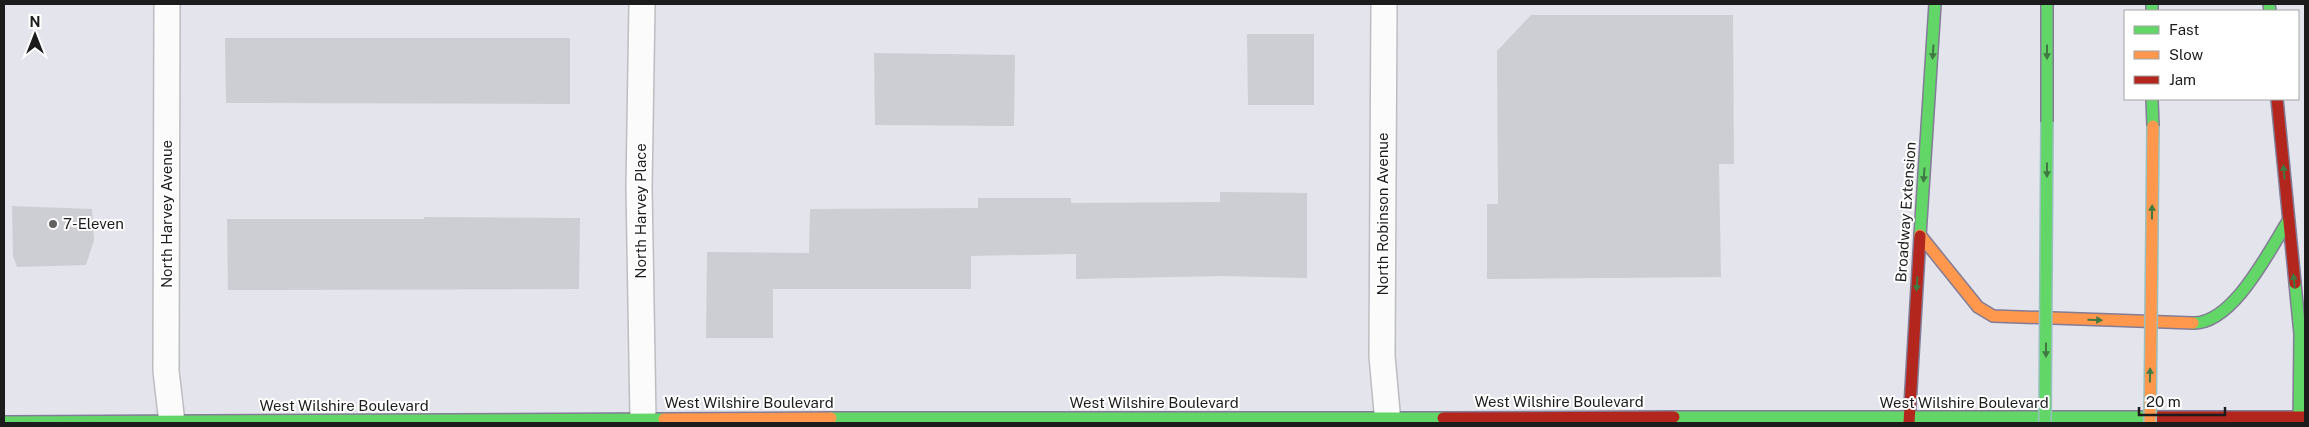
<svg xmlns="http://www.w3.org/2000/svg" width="2309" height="427" viewBox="0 0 2309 427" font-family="'Public Sans',sans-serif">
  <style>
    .building { fill: #ccced4 }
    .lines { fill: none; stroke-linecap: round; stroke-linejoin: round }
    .street-casing { stroke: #bdbdc1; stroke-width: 28 }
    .fast-casing { stroke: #837c96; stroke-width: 14 }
    .slow-casing { stroke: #837c96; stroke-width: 14 }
    .jam-casing { stroke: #837c96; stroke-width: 14 }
    .street { stroke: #fbfbfc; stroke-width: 25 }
    .fast { stroke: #63d668; stroke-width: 11 }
    .slow { stroke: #ff974d; stroke-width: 11 }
    .jam { stroke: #b3261e; stroke-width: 11 }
    .fast-bridge-casing { stroke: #98c0be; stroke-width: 14; stroke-linecap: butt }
    .slow-bridge-casing { stroke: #98c0be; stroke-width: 14; stroke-linecap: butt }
    .fast-bridge { stroke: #63d668; stroke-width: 11 }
    .slow-bridge { stroke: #ff974d; stroke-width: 11 }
    .oneway { fill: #407942 }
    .poi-dot { fill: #626265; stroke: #fff; stroke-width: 2 }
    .labels { text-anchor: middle; stroke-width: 4; stroke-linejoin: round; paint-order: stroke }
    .street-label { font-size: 15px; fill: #1c1c1c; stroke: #fff }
    .poi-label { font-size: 15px; fill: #1c1c1c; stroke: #fff; text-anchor: start }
  </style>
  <rect width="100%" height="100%" fill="#e4e5ec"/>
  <g class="building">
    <path d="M1531,15H1733L1734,164H1719L1721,277L1487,279V204H1498L1497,51Z"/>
    <path d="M1247,34H1314V105H1248Z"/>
    <path d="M225,38H570V104L226,103Z"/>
    <path d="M874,53L1015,55L1014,126L875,125Z"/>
    <path d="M1220,192L1307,193V278L1222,276L1076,279V254L971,256V289H773V338H706L707,252L809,253L810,209L978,208V198H1071V203L1220,202Z"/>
    <path d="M12,206L92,209L94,240L86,265L17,267L13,256Z"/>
    <path d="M424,217L580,218L579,289L228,290L227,219H424Z"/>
  </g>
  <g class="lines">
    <g class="street-casing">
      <g id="street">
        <path d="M167,4L166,371L172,423"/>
        <path d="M642,4L639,187L643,419"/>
        <path d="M1384,4L1382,356L1388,423"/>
      </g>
    </g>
    <g class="fast-casing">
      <g id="fast">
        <path d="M2047,4V122"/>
        <path d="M2152,4V11"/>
        <path d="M2269,4L2270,11"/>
        <path d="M2152,99L2153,126"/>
        <path d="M1920,236L1935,4"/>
        <path d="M2295,283L2300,334L2299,423"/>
        <path d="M2193,323C2233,324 2269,251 2288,221"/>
        <path d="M1674,417H2151"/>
        <path d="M831,418H1443"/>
        <path d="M4,422L664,419"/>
      </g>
    </g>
    <g class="slow-casing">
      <g id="slow">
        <path d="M1920,235L1978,307L1993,316L2193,323"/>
        <path d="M664,419L831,418"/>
      </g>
    </g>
    <g class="jam-casing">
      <g id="jam">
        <path d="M2277,99L2295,283"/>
        <path d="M2151,417H2305"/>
        <path d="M1443,418L1674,417"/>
        <path d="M1909,423L1920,236"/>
      </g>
    </g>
    <use href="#street" class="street"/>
    <use href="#fast" class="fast"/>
    <use href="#slow" class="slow"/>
    <use href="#jam" class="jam"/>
    <g class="fast-bridge-casing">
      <path id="fast-bridge" d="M2045,423L2047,122"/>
    </g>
    <g class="slow-bridge-casing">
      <path id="slow-bridge" d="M2150,423L2153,126"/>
    </g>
    <use href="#fast-bridge" class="fast-bridge"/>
    <use href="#slow-bridge" class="slow-bridge"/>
  </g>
  <defs><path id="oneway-solid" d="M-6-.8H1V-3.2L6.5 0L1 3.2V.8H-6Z" transform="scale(1.25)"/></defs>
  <g class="oneway">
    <use href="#oneway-solid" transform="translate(1933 52) rotate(94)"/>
    <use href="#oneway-solid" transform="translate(2047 52) rotate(90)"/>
    <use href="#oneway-solid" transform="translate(2047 170) rotate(90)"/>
    <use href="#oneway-solid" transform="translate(2284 172) rotate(-95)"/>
    <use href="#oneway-solid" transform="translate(1924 175) rotate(94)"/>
    <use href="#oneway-solid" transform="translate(2152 212) rotate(-89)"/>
    <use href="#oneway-solid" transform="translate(2294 281) rotate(-96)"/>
    <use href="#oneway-solid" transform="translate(1917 284) rotate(94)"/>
    <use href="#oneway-solid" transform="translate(2095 320) rotate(2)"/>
    <use href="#oneway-solid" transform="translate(2046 350) rotate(90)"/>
    <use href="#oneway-solid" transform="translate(2150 375) rotate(-89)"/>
  </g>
  <circle class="poi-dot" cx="53" cy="224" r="5"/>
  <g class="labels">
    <g class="street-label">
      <text transform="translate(641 211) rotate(-90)" y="5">North Harvey Place</text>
      <text transform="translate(1906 212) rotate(-86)" y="5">Broadway Extension</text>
      <text transform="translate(167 214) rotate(-90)" y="5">North Harvey Avenue</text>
      <text transform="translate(1383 214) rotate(-90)" y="5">North Robinson Avenue</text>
      <text x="1559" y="407">West Wilshire Boulevard</text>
      <text x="749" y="408">West Wilshire Boulevard</text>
      <text x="1154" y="408">West Wilshire Boulevard</text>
      <text x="1964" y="408">West Wilshire Boulevard</text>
      <text x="344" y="411">West Wilshire Boulevard</text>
    </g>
    <g class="poi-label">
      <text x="63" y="229">7-Eleven</text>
    </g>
  </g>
  <rect width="2309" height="427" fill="none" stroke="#1c1c1c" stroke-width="10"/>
  <rect x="2124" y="10" width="175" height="90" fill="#ffffff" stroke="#a4a4a4"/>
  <rect x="2134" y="26" width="25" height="8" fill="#63d668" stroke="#a4a4a4"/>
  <text x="2169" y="35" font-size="15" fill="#1c1c1c">Fast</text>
  <rect x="2134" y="51" width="25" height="8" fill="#ff974d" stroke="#a4a4a4"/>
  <text x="2169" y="60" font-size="15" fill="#1c1c1c">Slow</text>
  <rect x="2134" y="76" width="25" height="8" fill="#b3261e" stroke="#a4a4a4"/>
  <text x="2169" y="85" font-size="15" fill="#1c1c1c">Jam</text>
  <g transform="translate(35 35)" stroke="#ffffff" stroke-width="4" paint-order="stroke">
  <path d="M0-4L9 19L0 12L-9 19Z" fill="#1c1c1c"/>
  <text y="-8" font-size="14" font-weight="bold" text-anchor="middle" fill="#1c1c1c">N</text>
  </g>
  <path d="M2139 407v8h86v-8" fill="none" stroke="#1c1c1c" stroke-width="2.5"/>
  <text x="2146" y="407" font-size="15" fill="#1c1c1c" stroke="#ffffff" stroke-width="4" paint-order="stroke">20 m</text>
</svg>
